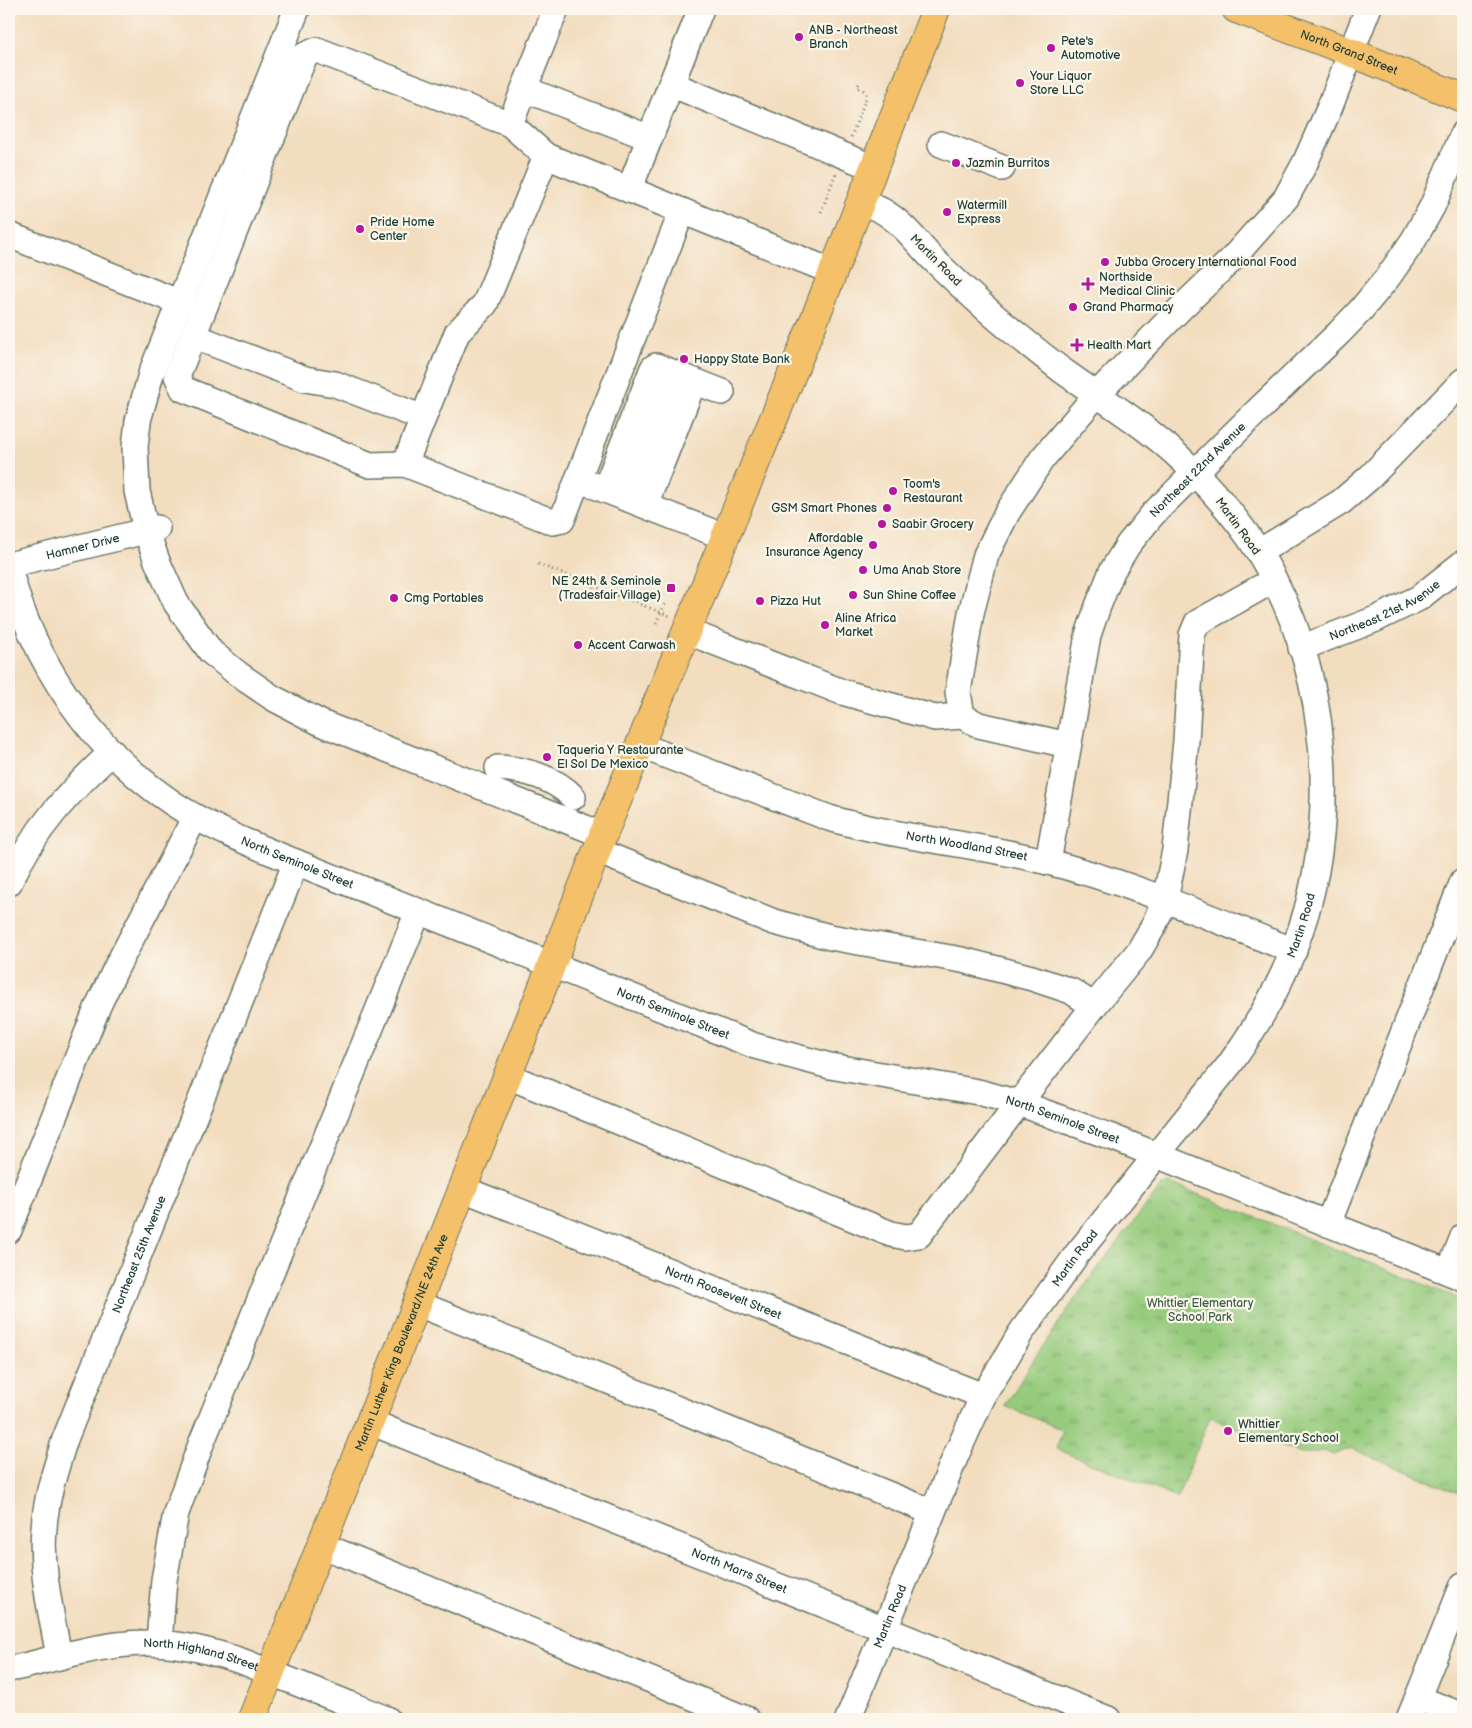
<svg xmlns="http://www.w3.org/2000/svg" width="1472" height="1728" viewBox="0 0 1472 1728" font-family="'Balsamiq Sans',sans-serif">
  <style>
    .grass { fill: url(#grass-tufts); stroke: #5a8458 }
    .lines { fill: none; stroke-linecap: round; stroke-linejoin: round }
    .minor-casing { stroke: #697565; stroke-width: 28 }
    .major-casing { stroke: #697565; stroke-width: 30 }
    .path { stroke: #697565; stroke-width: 3; stroke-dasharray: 1 4; stroke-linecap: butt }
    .minor { stroke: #fff; stroke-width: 25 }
    .major { stroke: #f4c16a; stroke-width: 28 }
    .poi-dot { fill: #b5179e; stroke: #fbf7ec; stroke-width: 2 }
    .labels { text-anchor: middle; stroke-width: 4.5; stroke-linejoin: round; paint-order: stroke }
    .poi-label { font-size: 12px; fill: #1f3d34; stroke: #fbf7ec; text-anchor: start }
    .street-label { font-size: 12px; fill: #1f3d34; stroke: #fbf7ec }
    .park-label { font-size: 12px; fill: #3d6046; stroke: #fbf7ec }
  </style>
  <defs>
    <pattern id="grass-tufts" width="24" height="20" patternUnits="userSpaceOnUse" patternTransform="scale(1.25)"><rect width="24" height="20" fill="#96cb7d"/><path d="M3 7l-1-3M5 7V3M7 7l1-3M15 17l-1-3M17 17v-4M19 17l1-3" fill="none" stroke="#7aa667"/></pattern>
  </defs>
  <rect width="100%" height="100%" fill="#fbf7ec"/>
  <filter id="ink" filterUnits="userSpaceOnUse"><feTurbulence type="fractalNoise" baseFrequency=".02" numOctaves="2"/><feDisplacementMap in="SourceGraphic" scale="10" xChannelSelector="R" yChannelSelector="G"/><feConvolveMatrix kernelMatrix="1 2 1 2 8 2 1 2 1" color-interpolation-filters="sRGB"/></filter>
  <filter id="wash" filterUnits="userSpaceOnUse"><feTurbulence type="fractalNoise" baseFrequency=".0096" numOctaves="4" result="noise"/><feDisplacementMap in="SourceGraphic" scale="20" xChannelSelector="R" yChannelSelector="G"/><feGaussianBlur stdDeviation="1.12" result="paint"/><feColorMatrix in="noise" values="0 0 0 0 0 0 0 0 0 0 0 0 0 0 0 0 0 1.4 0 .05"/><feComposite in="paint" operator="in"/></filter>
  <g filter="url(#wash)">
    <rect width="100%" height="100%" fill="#f3ddbf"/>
    <path class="grass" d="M1170,1183L1463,1300V1495L1351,1448L1333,1455L1324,1451L1301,1454L1210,1417L1177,1498L1056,1449L1063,1430L1005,1406L1036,1356L1079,1293L1162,1185Z"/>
  </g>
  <g filter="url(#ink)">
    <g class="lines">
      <g class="minor-casing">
        <g id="minor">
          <path d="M297,9L151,374L138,421L135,447L137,491L146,530L157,561L176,603L211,652L238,674L273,698L321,723L603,835"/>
          <path d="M317,50L510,124L546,156L682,211L562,520L553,522L405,464L370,465L183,389L177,376L305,55Z"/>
          <path d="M671,84L874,168"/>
          <path d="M524,89L650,138"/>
          <path d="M510,124L556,9"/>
          <path d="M941,144L1002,168"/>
          <path d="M629,190L701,9"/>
          <path d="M682,211L833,272"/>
          <path d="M9,235L181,303"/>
          <path d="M193,336L305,379L335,384L423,418"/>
          <path d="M405,464L457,333L485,304L546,156"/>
          <path d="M590,484L725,537"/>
          <path d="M605,490L653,368L656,366L722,392"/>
          <path d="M625,498L675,374"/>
          <path d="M645,505L694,381"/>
          <path d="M1259,552L1341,502L1369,478L1463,381"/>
          <path id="s1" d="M9,565L157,528"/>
          <path id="s2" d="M9,568C32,661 91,748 171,802C202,823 238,839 273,853L755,1046L830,1066L978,1092L1019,1103L1114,1138L1463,1278"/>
          <path d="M686,631L842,692L935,718L962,716"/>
          <path id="s3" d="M1301,648L1376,619L1419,598L1463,563"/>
          <path id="s4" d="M639,745L829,818C901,839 976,843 1048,862C1132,883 1213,919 1294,951"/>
          <path d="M1068,745L979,725L962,716L958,692L971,613L986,555L1007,513L1042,459L1097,394L1181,308L1231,260L1286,198L1305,163L1329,109L1368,9"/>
          <path d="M498,768C524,769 555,778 573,797"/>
          <path d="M597,851L774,922L830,937L962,960L1032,978L1071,991L1094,1006"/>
          <path id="s5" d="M1048,862L1088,635L1098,606L1112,571L1128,545L1153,514L1252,416L1339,333L1360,311L1388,277L1413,241L1432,207L1463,134"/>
          <path d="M9,883C35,828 68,793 112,752"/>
          <path d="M508,1076L891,1234L906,1237L919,1235L1019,1103L1094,1006L1139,951L1153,927L1165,900L1175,850L1186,741L1192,635L1197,623L1274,580"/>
          <path id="s6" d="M463,1189L983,1396"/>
          <path d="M1328,1224L1463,881"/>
          <path d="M9,1230L98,1006L116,968L195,817"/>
          <path d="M1449,1272L1463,1237"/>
          <path d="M416,1303L932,1512"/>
          <path id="s7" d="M370,1422L1108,1719"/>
          <path d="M321,1545L746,1719"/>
          <path d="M159,1642L164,1580L176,1513L201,1444L418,912"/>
          <path id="s8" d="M59,1657C52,1615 40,1571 44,1528C46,1497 56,1468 65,1439L296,862"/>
          <path id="s9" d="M9,1669C33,1665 55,1657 79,1652C143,1637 182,1641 244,1662L387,1719"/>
          <path d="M1418,1698L1463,1716"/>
          <path id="s10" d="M848,1719L957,1453L983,1396L999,1370L1020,1334L1077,1254L1230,1064C1255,1029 1277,992 1293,951C1343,824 1330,671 1260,554C1242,525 1219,498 1196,474C1157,432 1109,404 1063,371C1047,359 1032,347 1016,334C988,312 962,287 936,262C920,247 908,228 890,216C882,209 871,206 861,202"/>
          <path d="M1409,1719L1463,1585"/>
        </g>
      </g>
      <g class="major-casing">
        <g id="major">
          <path id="s11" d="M1236,9L1350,52L1463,98"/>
          <path id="s12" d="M252,1719L603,835L815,318L936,9"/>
        </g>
      </g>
      <g class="path">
        <path d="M851,137L866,98C867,91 863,90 857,87L860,81"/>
        <path d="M821,212L836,173"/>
        <path d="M538,564L670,616"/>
        <path d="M656,623L666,602"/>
      </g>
      <use href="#minor" class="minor"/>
      <use href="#major" class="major"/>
    </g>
  </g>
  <g class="poi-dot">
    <circle cx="799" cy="37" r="5"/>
    <circle cx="1051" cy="48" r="5"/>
    <circle cx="1020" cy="83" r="5"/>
    <circle cx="956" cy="163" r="5"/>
    <circle cx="947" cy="212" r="5"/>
    <circle cx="360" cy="229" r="5"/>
    <circle cx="1105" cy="262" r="5"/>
    <path d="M1085.5 276.5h5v5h5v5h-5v5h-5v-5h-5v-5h5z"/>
    <circle cx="1073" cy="307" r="5"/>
    <path d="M1074.5 337.5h5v5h5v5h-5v5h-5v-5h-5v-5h5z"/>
    <circle cx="684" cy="359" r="5"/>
    <circle cx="893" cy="491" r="5"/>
    <circle cx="887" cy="508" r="5"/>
    <circle cx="882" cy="524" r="5"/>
    <circle cx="873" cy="545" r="5"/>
    <circle cx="863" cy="570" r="5"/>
    <rect x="666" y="583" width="10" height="10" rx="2.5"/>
    <circle cx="853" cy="595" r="5"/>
    <circle cx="394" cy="598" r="5"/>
    <circle cx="760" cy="601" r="5"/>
    <circle cx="825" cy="625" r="5"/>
    <circle cx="578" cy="645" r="5"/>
    <circle cx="547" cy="757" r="5"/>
    <circle cx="1228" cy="1431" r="5"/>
  </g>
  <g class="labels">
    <g class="poi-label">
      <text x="809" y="34">ANB - Northeast<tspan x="809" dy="14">Branch</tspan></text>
      <text x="1061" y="45">Pete's<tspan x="1061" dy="14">Automotive</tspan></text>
      <text x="1030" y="80">Your Liquor<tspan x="1030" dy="14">Store LLC</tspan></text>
      <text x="966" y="167">Jazmin Burritos</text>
      <text x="957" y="209">Watermill<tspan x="957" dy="14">Express</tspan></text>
      <text x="370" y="226">Pride Home<tspan x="370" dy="14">Center</tspan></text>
      <text x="1115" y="266">Jubba Grocery International Food</text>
      <text x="1099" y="281">Northside<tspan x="1099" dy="14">Medical Clinic</tspan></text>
      <text x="1083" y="311">Grand Pharmacy</text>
      <text x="1087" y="349">Health Mart</text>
      <text x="694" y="363">Happy State Bank</text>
      <text x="903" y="488">Toom's<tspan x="903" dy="14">Restaurant</tspan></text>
      <text x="877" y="512" text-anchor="end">GSM Smart Phones</text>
      <text x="892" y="528">Saabir Grocery</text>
      <text x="863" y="542" text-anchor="end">Affordable<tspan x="863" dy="14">Insurance Agency</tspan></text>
      <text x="873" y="574">Uma Anab Store</text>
      <text x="661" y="585" text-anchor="end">NE 24th &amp; Seminole<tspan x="661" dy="14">(Tradesfair Village)</tspan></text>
      <text x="863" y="599">Sun Shine Coffee</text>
      <text x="404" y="602">Cmg Portables</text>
      <text x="770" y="605">Pizza Hut</text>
      <text x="835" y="622">Aline Africa<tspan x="835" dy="14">Market</tspan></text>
      <text x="588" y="649">Accent Carwash</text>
      <text x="557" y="754">Taqueria Y Restaurante<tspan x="557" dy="14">El Sol De Mexico</tspan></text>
      <text x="1238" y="1428">Whittier<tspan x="1238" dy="14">Elementary School</tspan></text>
    </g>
    <g class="street-label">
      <text dy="4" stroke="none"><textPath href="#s11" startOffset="121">North Grand Street</textPath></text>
      <text transform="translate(936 260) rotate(45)" y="4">Martin Road</text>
      <text dy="4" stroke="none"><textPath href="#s5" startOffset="432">Northeast 22nd Avenue</textPath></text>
      <text transform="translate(1238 526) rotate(54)" y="4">Martin Road</text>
      <text dy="4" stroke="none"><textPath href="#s1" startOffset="76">Hamner Drive</textPath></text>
      <text dy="4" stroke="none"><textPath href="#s3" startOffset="92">Northeast 21st Avenue</textPath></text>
      <text dy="4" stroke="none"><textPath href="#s4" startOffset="344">North Woodland Street</textPath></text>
      <text dy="4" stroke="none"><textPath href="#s2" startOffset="431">North Seminole Street</textPath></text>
      <text dy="4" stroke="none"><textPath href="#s10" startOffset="921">Martin Road</textPath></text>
      <text dy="4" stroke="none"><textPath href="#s2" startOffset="836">North Seminole Street</textPath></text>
      <text dy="4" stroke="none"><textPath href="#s2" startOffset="1241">North Seminole Street</textPath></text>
      <text dy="4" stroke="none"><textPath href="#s8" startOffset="421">Northeast 25th Avenue</textPath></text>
      <text dy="4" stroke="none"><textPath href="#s10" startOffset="516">Martin Road</textPath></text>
      <text dy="4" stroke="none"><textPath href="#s6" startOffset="280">North Roosevelt Street</textPath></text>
      <text dy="4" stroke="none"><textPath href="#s12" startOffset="405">Martin Luther King Boulevard/NE 24th Ave</textPath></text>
      <text dy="4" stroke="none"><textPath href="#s7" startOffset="398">North Marrs Street</textPath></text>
      <text dy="4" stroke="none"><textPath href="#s10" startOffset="111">Martin Road</textPath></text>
      <text dy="4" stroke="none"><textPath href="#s9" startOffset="196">North Highland Street</textPath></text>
    </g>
    <g class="park-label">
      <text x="1200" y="1307">Whittier Elementary<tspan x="1200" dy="14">School Park</tspan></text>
    </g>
  </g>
  <rect width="1472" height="1728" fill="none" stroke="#fbf7ec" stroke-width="30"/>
</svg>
